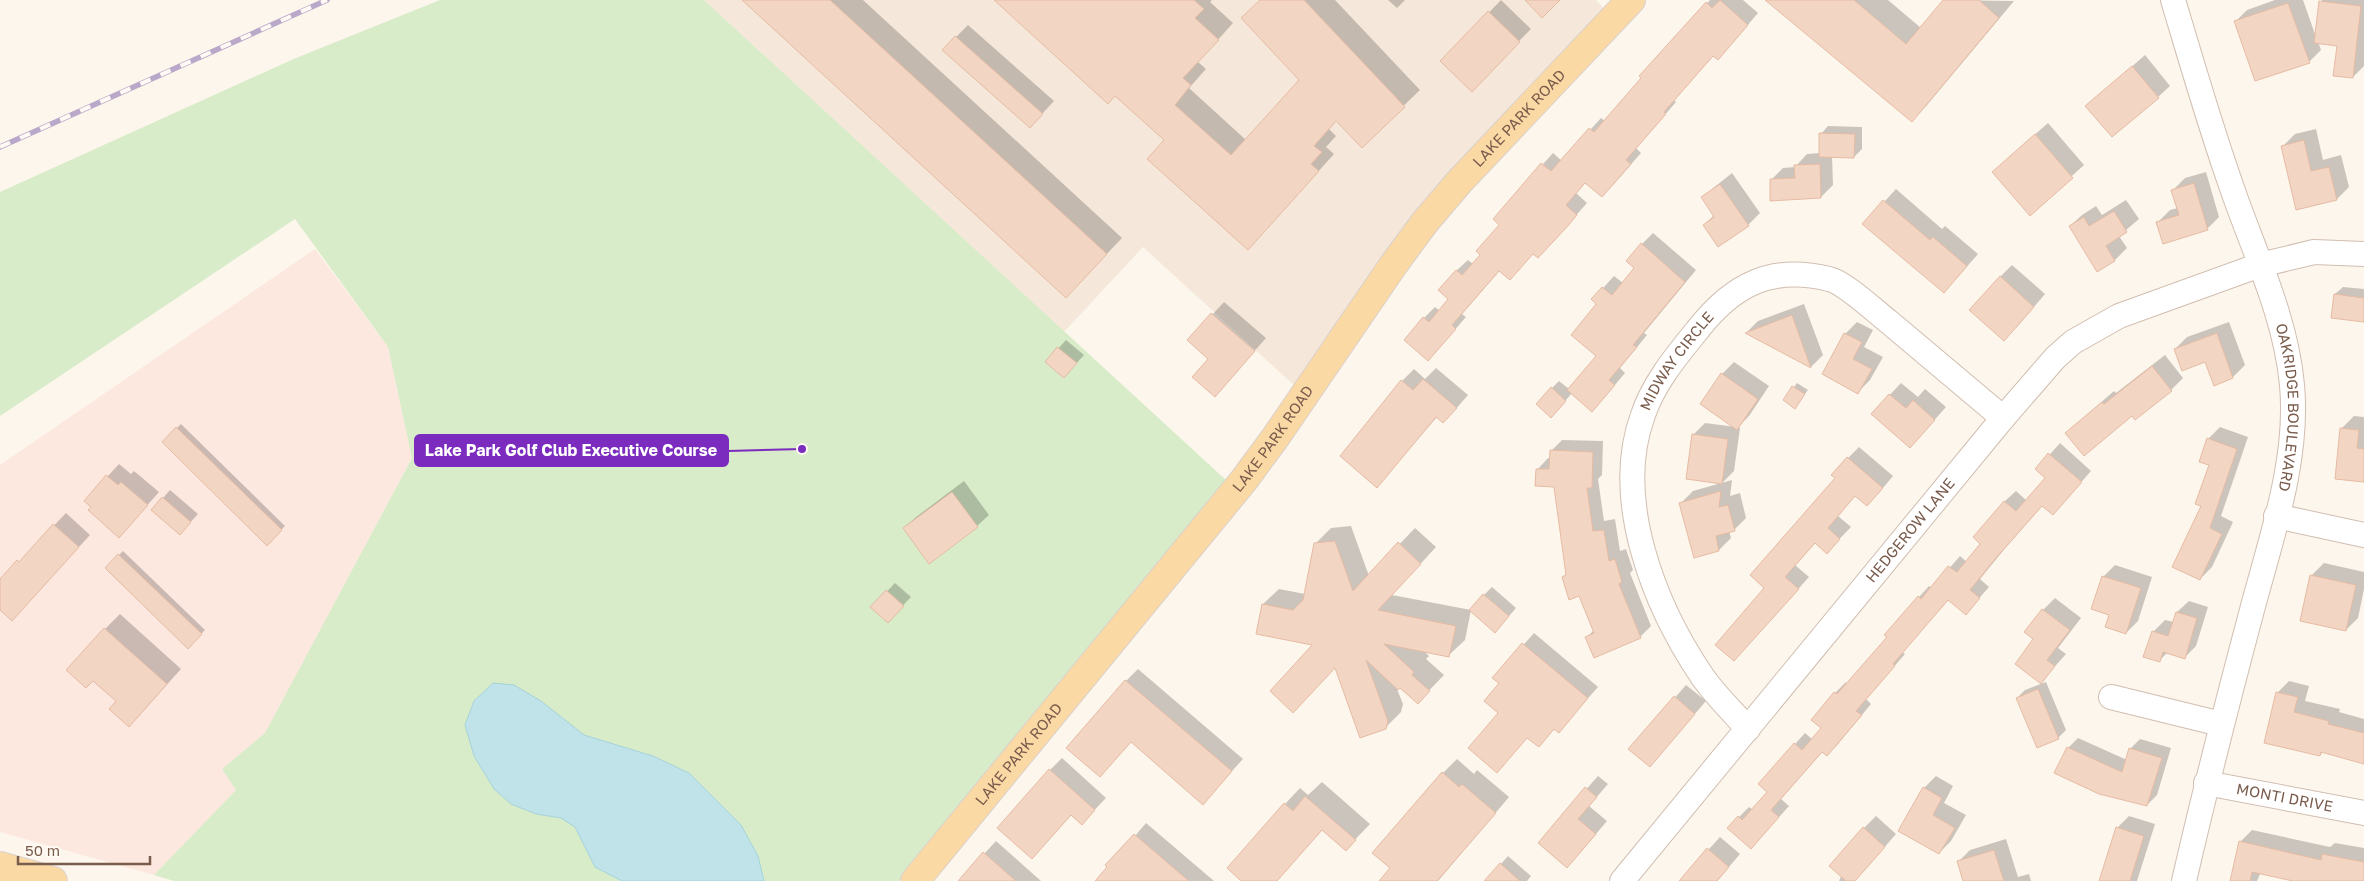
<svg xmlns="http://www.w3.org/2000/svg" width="2364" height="881" viewBox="0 0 2364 881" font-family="'Golos Text',sans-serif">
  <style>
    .residential { fill: #f5e8da }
    .commercial { fill: #fde8e0 }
    .green { fill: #d8ecc9 }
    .water { fill: #bfe3e8; stroke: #a5d3da }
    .shadow { fill: #0003 }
    .building { fill: #f3d5c3; stroke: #e6bba3 }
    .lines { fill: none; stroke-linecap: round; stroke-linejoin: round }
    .minor-casing { stroke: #d1beb0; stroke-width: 26 }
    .major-casing { stroke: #dad1cd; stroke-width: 30 }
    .minor { stroke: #fff; stroke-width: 24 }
    .major { stroke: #fbd9a5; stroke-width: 28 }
    .rail-casing { stroke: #b9a8c9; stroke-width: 5.5 }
    .rail { stroke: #fffaf3; stroke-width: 4; stroke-dasharray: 11; stroke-linecap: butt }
    .labels { text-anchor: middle; stroke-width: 4.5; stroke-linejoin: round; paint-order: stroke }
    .street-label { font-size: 15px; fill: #7a5c4d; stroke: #fffaf3 }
    .leader { fill: none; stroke: #7b2cbf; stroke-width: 2 }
    .callout-dot { fill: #7b2cbf; stroke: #fffaf3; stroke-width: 2 }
    .callout { fill: #7b2cbf; stroke: #7b2cbf; stroke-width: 2 }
    .callout-label { font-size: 16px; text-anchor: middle; font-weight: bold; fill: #fff }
  </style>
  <rect width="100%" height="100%" fill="#fdf6ec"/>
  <path class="residential" d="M704,0H1596L1606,11L1297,388L1143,247L1064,332Z"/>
  <path class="commercial" d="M315,249L388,347L412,458L265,734L222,769L237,790L154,875L0,832V465Z"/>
  <path class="green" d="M440,0H704L1227,481L899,881H174L154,875L236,790L222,769L265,733L412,458L388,347L295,219L0,416V192L296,58Z"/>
  <path class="water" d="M493,683L514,685L541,701L584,735L653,756L689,773L741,825L758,856L764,881H622L595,867L575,827L561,818L536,814L511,804L494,789L474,756L465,725L474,701Z"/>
  <g class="shadow">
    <path d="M743,0H863L1122,238L1082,280Z"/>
    <path d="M996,0H1212L1210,2L1233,23L1198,62L1206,69L1189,88L1246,140L1301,80L1261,0H1335L1420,90L1362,146L1337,120L1329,129L1336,136L1326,147L1334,154L1263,233L1166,140L1115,95Z"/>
    <path d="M1388,0H1405L1397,8Z"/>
    <path d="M1501,0L1531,29L1471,90L1442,61Z"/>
    <path d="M1710,0H1743L1758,13L1729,47L1714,55L1674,100L1676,102L1636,148L1641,153L1613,185L1586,182L1576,193L1587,203L1549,246L1500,270L1462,314L1466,317L1439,348L1424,318L1435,307L1440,311L1450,299L1440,290L1457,270L1468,260L1473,264L1482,254L1501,224L1494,219L1553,153L1562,161L1601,118L1605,121L1643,78L1641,76Z"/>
    <path d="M1767,0H1888L1921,28L1945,0L2014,1L1927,105L1912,121Z"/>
    <path d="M2275,0H2303L2316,37L2322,0H2364V66L2353,77L2338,45L2318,42L2321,50L2309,62L2235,22L2247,10Z"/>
    <path d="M968,25L1054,101L1042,114L956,37Z"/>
    <path d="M2145,55L2170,86L2158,97L2087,106Z"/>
    <path d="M2048,123L2084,165L2030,214L2006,160Z"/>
    <path d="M1828,126L1862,127V149L1854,157L1832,156L1833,185L1821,197L1771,180L1783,168L1795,167L1807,154L1820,153L1821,134Z"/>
    <path d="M2316,129L2323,160L2341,155L2349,187L2337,199L2297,208L2283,146L2295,134Z"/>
    <path d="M2206,172L2219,217L2207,229L2158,222L2170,210L2178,208L2173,190L2185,178Z"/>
    <path d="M1732,173L1760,213L1748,225H1704L1714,215L1702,197Z"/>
    <path d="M1896,189L1942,229L1945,226L1978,254L1956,279L1864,224Z"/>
    <path d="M2126,200L2139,219L2119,236L2127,248L2115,260L2098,271L2070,226L2082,215L2096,206L2102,215Z"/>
    <path d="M1653,233L1696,270L1644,333L1647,335L1620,368L1625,373L1603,399L1572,393L1559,408L1552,388L1559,381L1569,389L1598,356V303L1593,299L1614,276L1623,283L1636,268L1642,244Z"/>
    <path d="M2012,265L2045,294L2016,328L2000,277Z"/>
    <path d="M2343,287L2364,289V321L2335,294Z"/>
    <path d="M1224,302L1266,338L1226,383L1210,359L1189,340Z"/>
    <path d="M1804,304L1823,355L1811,367L1747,332L1758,321Z"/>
    <path d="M1857,322L1873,330L1864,347L1883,357L1870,380L1858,392L1845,334Z"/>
    <path d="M2229,322L2245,365L2233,377L2214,384L2206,361L2175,349L2187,337Z"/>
    <path d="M1066,340L1084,355L1064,377L1046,362Z"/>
    <path d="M2165,355L2183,378L2171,390L2132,415L2066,433L2114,391L2116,393Z"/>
    <path d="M1734,362L1769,386L1749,416L1738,427L1740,428L1734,471L1722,483L1693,435L1705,423L1736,427L1722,374Z"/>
    <path d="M1436,368L1468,395L1455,410L1437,417L1377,486L1402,381L1414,369L1425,379Z"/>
    <path d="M1797,383L1808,390L1798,403L1784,400Z"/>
    <path d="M1901,383L1918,397L1925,389L1946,407L1922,434L1873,413Z"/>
    <path d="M2354,416L2364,417V480L2342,428Z"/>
    <path d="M181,424L285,526L267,544L163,442Z"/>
    <path d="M2220,427L2248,437L2221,516L2233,522L2212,567L2200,579L2203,505L2210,465L2208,439Z"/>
    <path d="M1562,440L1603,441L1602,475L1598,479L1604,521L1615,519L1620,551L1626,549L1633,570L1630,573L1651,626L1640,637H1587L1594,630L1580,595L1563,577L1567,573L1555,485L1537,470L1548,458H1551V451Z"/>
    <path d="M2060,443L2091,471L2063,503L2043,505L2007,546L1980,579L1989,587L1966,613L1949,599L1902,652L1905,654L1866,699L1871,704L1838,744L1827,755L1823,751L1781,799L1789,806L1751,848L1739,817L1749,807L1753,810L1769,792L1795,744L1805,733L1813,740L1823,728L1835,693L1846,682L1847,684L1888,637L1919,597L1929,586L1932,588L1960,556L1967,562L1982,544L1974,537L2005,501L2016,491L2027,501L2047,478L2037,469Z"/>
    <path d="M1859,447L1893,476L1878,494L1856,495L1838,516L1851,527L1827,552L1816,542L1795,565L1809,577L1745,648L1766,588L1848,458Z"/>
    <path d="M119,464L131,474L134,471L159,492L119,537L85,501Z"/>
    <path d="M1732,480L1730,496L1740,493L1746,518L1734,530L1729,531L1731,538L1719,550L1681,503L1693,491Z"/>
    <path d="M964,481L989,515L977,526L904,528L916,517Z"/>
    <path d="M170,490L198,514L188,525L163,498Z"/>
    <path d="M66,513L90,535L12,620L0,608V582Z"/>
    <path d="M1351,526L1369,576L1415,528L1436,547L1392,595L1471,610L1465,640L1449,655L1423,650L1429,656L1426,659L1444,675L1418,702L1400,686L1397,689L1403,704L1401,712L1385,728L1336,667L1314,644L1263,604L1279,589L1305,594L1316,543L1331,528Z"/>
    <path d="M123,551L205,630L188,647L106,568Z"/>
    <path d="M2324,563L2364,572V589L2358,618L2346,630L2312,575Z"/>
    <path d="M2115,565L2152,577L2138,621L2126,633L2110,614L2103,577Z"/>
    <path d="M895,583L911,597L888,621L872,607Z"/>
    <path d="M1492,587L1516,608L1503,623L1484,595Z"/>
    <path d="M2055,598L2081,618L2058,648L2066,654L2041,682L2035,639L2043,610Z"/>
    <path d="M2189,601L2208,607L2196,646L2184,658L2167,653L2159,661L2153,632L2165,620L2174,622L2177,612Z"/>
    <path d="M120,614L181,669L143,711L118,701L105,629Z"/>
    <path d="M1534,633L1598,687L1558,732L1555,728L1539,746L1500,683L1494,678Z"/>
    <path d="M1138,669L1243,759L1203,803L1132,741L1100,776L1126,681Z"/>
    <path d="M2289,681L2309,686L2305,701L2340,709L2339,712L2364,719V763L2323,752L2320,755L2277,693Z"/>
    <path d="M2046,682L2066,730L2058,738L2017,698L2025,690Z"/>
    <path d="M1686,685L1706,701L1661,753L1630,749Z"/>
    <path d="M2078,738L2127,760L2130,749L2140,739L2171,748L2157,795L2147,805L2068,748Z"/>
    <path d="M1062,758L1106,798L1082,823L1072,814L1032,858L1050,770Z"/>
    <path d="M1457,759L1474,774L1477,770L1509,797L1438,881H1384L1443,773Z"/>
    <path d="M1598,776L1608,784L1589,806L1607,821L1579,854L1539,843Z"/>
    <path d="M1936,776L1953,786L1944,803L1966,815L1951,841L1939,853L1924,788Z"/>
    <path d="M1322,782L1370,824L1346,849L1323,829L1277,881H1243L1285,804L1300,788L1308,795Z"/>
    <path d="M1876,816L1896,834L1855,881H1839L1864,828Z"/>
    <path d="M2129,816L2155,824L2137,881H2100L2117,828Z"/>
    <path d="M1146,823L1214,881H1097Z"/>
    <path d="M2252,830L2330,847L2335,843L2364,848V881H2301L2261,872L2257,881H2231L2240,842Z"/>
    <path d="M1720,837L1740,854L1717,881H1680Z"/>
    <path d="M2006,839L2018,877L2029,874L2031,881H1964L1958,862L1970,850Z"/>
    <path d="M996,841L1041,881H959Z"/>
    <path d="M1508,856L1531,876L1527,881H1491L1501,864Z"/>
  </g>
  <g class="building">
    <path d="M742,0H830L1107,254L1066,298Z"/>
    <path d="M994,0H1194L1204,9L1195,18L1219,40L1183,78L1191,85L1175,105L1231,155L1299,80L1241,18L1260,0H1304L1405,107L1362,148L1336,121L1314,146L1322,152L1311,164L1319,171L1248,250L1147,159L1164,140L1115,96L1108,104Z"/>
    <path d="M1525,0H1560L1542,18Z"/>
    <path d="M1720,0L1748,25L1718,60L1713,56L1664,112L1666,114L1626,160L1631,164L1602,197L1585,183L1566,205L1577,215L1566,228L1538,258L1533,254L1510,280L1499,271L1452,325L1456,329L1428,361L1404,340L1423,317L1429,322L1448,299L1438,290L1456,270L1462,275L1480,255L1476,251L1499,225L1493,219L1541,163L1551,171L1589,128L1594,132L1641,78L1639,76L1706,2L1712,8Z"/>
    <path d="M1765,0H1854L1906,44L1943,0H1979L1999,18L1912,122Z"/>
    <path d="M2319,1L2361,6L2353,78L2333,76L2337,46L2314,43Z"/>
    <path d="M2288,3L2310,63L2255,81L2234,21Z"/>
    <path d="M1488,11L1520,42L1472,92L1440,61Z"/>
    <path d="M955,36L1043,114L1030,128L942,50Z"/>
    <path d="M2132,66L2159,98L2112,137L2085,106Z"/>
    <path d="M1819,133L1855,134L1854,158L1819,157Z"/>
    <path d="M2035,134L2073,178L2030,216L1992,172Z"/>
    <path d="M2304,140L2311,171L2329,167L2337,200L2296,210L2281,146Z"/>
    <path d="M1820,164L1821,198L1770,201V179L1795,178L1794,165Z"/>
    <path d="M2194,183L2208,230L2163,244L2156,222L2179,215L2171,190Z"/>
    <path d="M1720,184L1749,226L1718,247L1703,225L1714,217L1701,197Z"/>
    <path d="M1883,200L1930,240L1933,237L1967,266L1944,293L1862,224Z"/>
    <path d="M2114,211L2127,232L2106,246L2115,261L2097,272L2069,226L2084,217L2089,226Z"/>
    <path d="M1641,243L1685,282L1633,345L1637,347L1609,380L1615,385L1592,412L1567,390L1596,356L1571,335L1596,304L1591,299L1602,287L1612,295L1634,268L1626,261Z"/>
    <path d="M2000,276L2034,307L2004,341L1969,310Z"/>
    <path d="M2334,294L2364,298V322L2331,318Z"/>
    <path d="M1211,313L1255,351L1215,397L1192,377L1208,359L1187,340Z"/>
    <path d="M1792,315L1811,368L1745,333Z"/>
    <path d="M1844,333L1862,342L1853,359L1872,369L1858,394L1822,374Z"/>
    <path d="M2217,333L2233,378L2214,386L2205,362L2182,371L2174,349Z"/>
    <path d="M1057,347L1077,363L1064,378L1045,362Z"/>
    <path d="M2152,366L2172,391L2135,420L2132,416L2084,456L2065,433L2102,402L2104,404Z"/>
    <path d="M1721,373L1758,399L1737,430L1700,404Z"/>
    <path d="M1423,379L1457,408L1443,423L1436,417L1377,488L1340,456L1401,380L1413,390Z"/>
    <path d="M1792,386L1805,394L1795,409L1783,400Z"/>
    <path d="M1551,387L1566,401L1551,418L1536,404Z"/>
    <path d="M1889,394L1906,408L1913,400L1935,420L1910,448L1871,414Z"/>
    <path d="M176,427L282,530L267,546L162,442Z"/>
    <path d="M2340,428L2359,430L2357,448L2364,449V482L2335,479Z"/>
    <path d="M1692,434L1728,439L1722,484L1686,479Z"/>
    <path d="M2207,438L2237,449L2210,528L2222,534L2200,580L2172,567L2201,506L2195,504L2209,465L2199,462Z"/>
    <path d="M1550,450L1593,452L1592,488H1587L1593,531L1604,530L1609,561L1615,559L1622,582L1619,584L1641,638L1594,658L1585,637L1594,633L1579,596L1569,600L1562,577L1566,575L1554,487L1535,486L1536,469H1549Z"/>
    <path d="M2048,453L2082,482L2053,515L2042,506L1996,558L1970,590L1980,598L1966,615L1948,600L1893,664L1895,666L1856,711L1862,715L1827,756L1822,752L1771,810L1779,817L1751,849L1727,828L1738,816L1742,820L1767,792L1758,784L1794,743L1802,750L1821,728L1811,720L1834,692L1837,694L1887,637L1884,635L1918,596L1921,599L1948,566L1957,572L1980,544L1973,537L2004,501L2016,511L2045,478L2035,469Z"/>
    <path d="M1847,457L1883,488L1867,506L1855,496L1828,528L1840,539L1827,554L1815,543L1785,577L1799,589L1734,661L1715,645L1764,588L1750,575L1835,478L1831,475Z"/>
    <path d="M106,475L118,485L121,482L148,505L119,538L88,510L91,507L84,501Z"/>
    <path d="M1721,491L1719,507L1728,505L1735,531L1716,536L1719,551L1694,558L1679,503Z"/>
    <path d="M952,492L978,527L929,564L903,528Z"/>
    <path d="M162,497L191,522L180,535L151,510Z"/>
    <path d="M53,524L79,547L12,621L0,610V579L17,560L19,562Z"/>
    <path d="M1335,541L1353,591L1398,542L1421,564L1378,610L1456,626L1449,657L1384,644L1414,672L1412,675L1430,691L1418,704L1400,688L1398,690L1366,660L1388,721L1386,729L1360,738L1335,668L1293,713L1270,691L1312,645L1256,634L1262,604L1293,610L1303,600L1314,543Z"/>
    <path d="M118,554L202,634L188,649L105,568Z"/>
    <path d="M2310,575L2356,585L2346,631L2300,621Z"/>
    <path d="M2102,576L2141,588L2126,634L2105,627L2109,615L2091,609Z"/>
    <path d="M886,590L904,606L888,623L870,607Z"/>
    <path d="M1483,594L1509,616L1495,633L1469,610Z"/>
    <path d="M2042,609L2070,630L2047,660L2055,666L2041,684L2015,664L2033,639L2024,632Z"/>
    <path d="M2176,612L2197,618L2185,659L2163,652L2160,662L2143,657L2152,631L2168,636Z"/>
    <path d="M104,628L167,684L129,727L109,709L116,701L93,681L86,688L66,670Z"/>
    <path d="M1522,643L1588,698L1559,733L1554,729L1539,747L1527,738L1497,773L1468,748L1498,713L1484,701L1499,683L1492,678Z"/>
    <path d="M1125,680L1232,771L1203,805L1131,742L1100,777L1066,748Z"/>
    <path d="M2038,689L2059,739L2037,748L2016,698Z"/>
    <path d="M2276,692L2298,697L2294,712L2329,721L2328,724L2364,733V764L2321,752L2320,756L2264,743Z"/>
    <path d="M1674,696L1695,714L1650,767L1628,749Z"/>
    <path d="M2067,747L2122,772L2129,748L2162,758L2147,806L2099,794L2054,773Z"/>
    <path d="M1049,769L1095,810L1082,825L1071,815L1032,859L997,828Z"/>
    <path d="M1442,772L1459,787L1462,784L1496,813L1437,881H1379L1390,868L1372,853Z"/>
    <path d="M1585,787L1597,797L1578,819L1596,834L1567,868L1538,843Z"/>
    <path d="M1923,787L1942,798L1933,815L1955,828L1939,854L1898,831Z"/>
    <path d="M1305,796L1356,840L1346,851L1322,830L1277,881H1241L1227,868L1284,803L1293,811Z"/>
    <path d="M1863,827L1885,847L1855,881H1846L1829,866Z"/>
    <path d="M2116,827L2144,836L2130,881H2099Z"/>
    <path d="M1134,834L1189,881H1095L1107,867L1105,865Z"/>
    <path d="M2239,841L2321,860L2322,854L2364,862V881H2293L2252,872L2250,881H2230Z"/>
    <path d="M1707,848L1729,867L1717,881H1679Z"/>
    <path d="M1994,850L2004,881H1963L1957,861Z"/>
    <path d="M983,852L1016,881H958Z"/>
    <path d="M1500,863L1520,881H1484Z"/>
  </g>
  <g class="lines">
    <g class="minor-casing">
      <g id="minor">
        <path id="s1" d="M2173,0C2192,63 2210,126 2232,188C2254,252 2286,317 2292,385C2299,460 2271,538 2252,610C2228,700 2205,790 2184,881"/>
        <path d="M2276,516L2364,535"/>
        <path d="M2111,697L2221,724"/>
        <path id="s2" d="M1748,729C1733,712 1715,695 1702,676C1654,605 1612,499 1643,415C1654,382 1678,354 1699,328C1734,284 1772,265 1829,279C1844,282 1875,311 1889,322C1927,354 1965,386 2003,418"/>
        <path id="s3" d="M2206,783L2364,813"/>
        <path id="s4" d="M1622,881L2003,418L2055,358L2073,342L2119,316L2260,265L2314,252L2364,254"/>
      </g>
    </g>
    <g class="major-casing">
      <g id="major">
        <path d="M0,866L53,881"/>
        <path id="s5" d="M915,881L1244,480L1275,438L1394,264L1425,222L1460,181L1631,0"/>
      </g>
    </g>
    <use href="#minor" class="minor"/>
    <use href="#major" class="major"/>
    <g class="rail-casing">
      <path id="rail" d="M0,147L327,0"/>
    </g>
    <use href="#rail" class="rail"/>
  </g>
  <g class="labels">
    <g class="street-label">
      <text dy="5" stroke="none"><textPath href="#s5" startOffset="974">LAKE PARK ROAD</textPath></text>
      <text dy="5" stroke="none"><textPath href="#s2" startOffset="411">MIDWAY CIRCLE</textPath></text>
      <text dy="5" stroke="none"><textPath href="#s1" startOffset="426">OAKRIDGE BOULEVARD</textPath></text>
      <text dy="5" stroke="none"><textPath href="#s5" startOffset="569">LAKE PARK ROAD</textPath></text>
      <text dy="5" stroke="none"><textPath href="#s4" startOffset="454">HEDGEROW LANE</textPath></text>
      <text dy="5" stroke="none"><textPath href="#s5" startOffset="164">LAKE PARK ROAD</textPath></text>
      <text dy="5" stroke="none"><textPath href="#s3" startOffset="80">MONTI DRIVE</textPath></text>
    </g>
  </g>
  <path class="leader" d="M802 449L728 451"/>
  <circle class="callout-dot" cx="802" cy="449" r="5"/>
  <rect class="callout" x="415" y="435" width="313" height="31" rx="5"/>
  <g class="callout-label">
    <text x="571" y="456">Lake Park Golf Club Executive Course</text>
  </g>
  <path d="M18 856v8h132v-8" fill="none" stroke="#7a5c4d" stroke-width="2.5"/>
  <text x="25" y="856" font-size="15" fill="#7a5c4d" stroke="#fffaf3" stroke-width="4" paint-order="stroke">50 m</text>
</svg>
